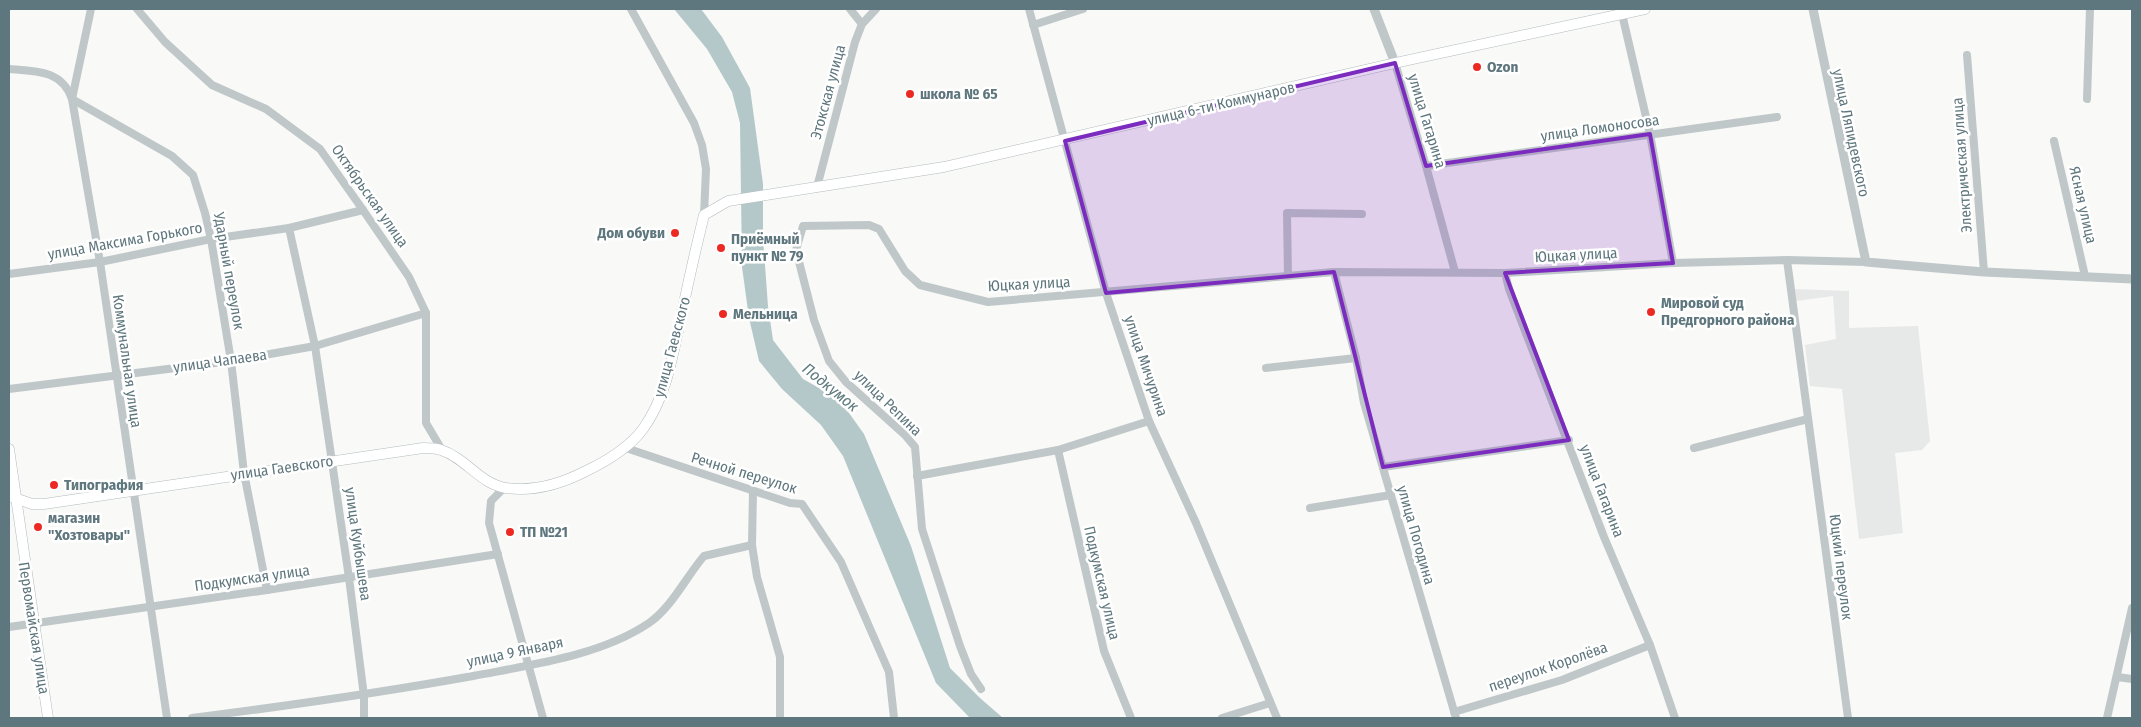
<svg xmlns="http://www.w3.org/2000/svg" width="2141" height="727" viewBox="0 0 2141 727" font-family="'Fira Sans Condensed',sans-serif">
  <style>
    .built { fill: #e7e9e8 }
    .water { fill: #b5c8c9 }
    .lines { fill: none; stroke-linecap: round; stroke-linejoin: round }
    .secondary-casing { stroke: #b2bbbe; stroke-width: 11 }
    .minor { stroke: #bfc7c9; stroke-width: 8 }
    .tertiary { stroke: #bfc7c9; stroke-width: 9 }
    .secondary { stroke: #fff; stroke-width: 10 }
    .marked { fill: #7b2cbf; fill-opacity: 0.2; stroke: #7b2cbf; stroke-width: 4; stroke-linejoin: round }
    .poi-dot { fill: #ec2923; stroke: #fff; stroke-width: 2 }
    .labels { text-anchor: middle; stroke-width: 5; stroke-linejoin: round; paint-order: stroke }
    .poi-label { font-size: 15px; font-weight: bold; fill: #5e767d; stroke: #fff; text-anchor: start }
    .street-label { font-size: 15px; fill: #5e767d; stroke: #fff }
    .water-label { font-size: 16px; font-style: italic; fill: #5e7b7d; stroke: #fff }
  </style>
  <rect width="100%" height="100%" fill="#f9f9f7"/>
  <path class="built" d="M1795,289L1849,291V328L1918,326L1930,441L1922,450L1895,453L1903,533L1859,539L1842,389L1810,386L1805,345L1836,339L1833,296L1796,301Z"/>
  <path class="water" d="M674,9H701L722,37L750,88L763,184V238L768,306L773,340L803,379L828,393L849,413L864,434L911,546L950,668L980,698L1003,718H970L936,683L843,456L821,425L782,389L759,361L749,318L742,267L740,123L732,92L707,49Z"/>
  <g class="lines">
    <g class="secondary-casing">
      <g id="secondary">
        <path d="M9,449L48,718"/>
        <path d="M9,496L32,504H44L423,448C428,448 436,448 441,450C466,458 480,484 506,488C535,492 561,484 586,471C607,461 629,448 643,429C669,393 674,346 684,303C690,274 697,244 704,215L728,201L944,167L1395,63L1645,9"/>
      </g>
    </g>
    <g class="minor">
      <path d="M91,9L72,99L100,262L167,718"/>
      <path d="M137,9L165,42L212,85L266,109L320,149L363,210L409,277L426,313V423L442,450"/>
      <path d="M631,9L694,123L702,145L706,169L704,215"/>
      <path d="M850,9L862,24"/>
      <path d="M1029,9L1106,293L1149,421L1196,523L1277,718"/>
      <path d="M1622,14L1650,134L1673,263"/>
      <path d="M1033,25L1083,9"/>
      <path d="M1967,55L1984,272"/>
      <path d="M1395,63L1426,166L1455,272"/>
      <path d="M9,69C36,71 62,70 72,99L172,156L193,175L205,213L211,239L231,361L244,473L267,590"/>
      <path d="M2087,99L2090,9"/>
      <path d="M2054,141L2085,276"/>
      <path d="M1426,166L1777,117"/>
      <path d="M817,187L855,42L862,24L876,9"/>
      <path d="M289,228L315,346L349,578L364,696V718"/>
      <path d="M1787,260L1848,718"/>
      <path d="M1334,272L1356,358L1364,403L1456,718"/>
      <path d="M1505,273L1509,289L1604,537L1650,645L1675,718"/>
      <path d="M9,274L100,262L211,239L289,228L363,210"/>
      <path d="M1288,276L1287,213L1362,214"/>
      <path d="M1266,368L1356,358"/>
      <path d="M9,389L231,361L315,346L426,313"/>
      <path d="M626,448L790,503L802,504L841,562L889,672L894,718"/>
      <path d="M1694,448L1808,419"/>
      <path d="M1058,450L1104,651L1131,718"/>
      <path d="M1383,467L1569,440"/>
      <path d="M917,476L1058,450L1149,421"/>
      <path d="M504,488L491,501L489,523L543,718"/>
      <path d="M1310,508L1391,495"/>
      <path d="M752,545L757,577L780,657V718"/>
      <path d="M9,627L267,590L498,554"/>
      <path d="M2117,677L2132,679"/>
      <path d="M981,689L971,674L960,646L922,529L915,447L905,435L846,382L829,361L814,320L796,250L803,226L869,225L879,229L905,271L920,285L988,302L1334,272L1505,273L1673,263L1787,260L1866,262"/>
      <path d="M1454,712L1562,680L1650,645"/>
      <path d="M192,718C286,706 379,693 473,676C530,665 600,656 649,623C672,607 686,577 704,556L752,545L753,491"/>
      <path d="M1222,718L1270,703"/>
      <path d="M2107,718L2132,608"/>
    </g>
    <g class="tertiary">
      <path d="M1374,9L1395,63"/>
      <path d="M1813,9L1866,262L1984,272L2132,279"/>
    </g>
    <use href="#secondary" class="secondary"/>
  </g>
  <path class="marked" d="M1395,63L1426,166L1650,134L1673,263L1505,273L1569,440L1383,467L1334,272L1106,293L1065,141Z"/>
  <g class="poi-dot">
    <circle cx="1477" cy="67" r="5"/>
    <circle cx="910" cy="94" r="5"/>
    <circle cx="675" cy="233" r="5"/>
    <circle cx="721" cy="248" r="5"/>
    <circle cx="1651" cy="312" r="5"/>
    <circle cx="723" cy="314" r="5"/>
    <circle cx="54" cy="485" r="5"/>
    <circle cx="38" cy="527" r="5"/>
    <circle cx="510" cy="532" r="5"/>
  </g>
  <g class="labels">
    <g class="poi-label">
      <text x="1487" y="72">Ozon</text>
      <text x="920" y="99">школа № 65</text>
      <text x="665" y="238" text-anchor="end">Дом обуви</text>
      <text x="731" y="244">Приёмный<tspan x="731" dy="17">пункт № 79</tspan></text>
      <text x="1661" y="308">Мировой суд<tspan x="1661" dy="17">Предгорного района</tspan></text>
      <text x="733" y="319">Мельница</text>
      <text x="64" y="490">Типография</text>
      <text x="48" y="523">магазин<tspan x="48" dy="17">"Хозтовары"</tspan></text>
      <text x="520" y="537">ТП №21</text>
    </g>
    <g class="street-label">
      <text transform="translate(828 92) rotate(-75)" y="5">Этокская улица</text>
      <text transform="translate(1221 104) rotate(-13)" y="5">улица 6-ти Коммунаров</text>
      <text transform="translate(1427 121) rotate(73)" y="5">улица Гагарина</text>
      <text transform="translate(1600 128) rotate(-8)" y="5">улица Ломоносова</text>
      <text transform="translate(1851 133) rotate(78)" y="5">улица Ляпидевского</text>
      <text transform="translate(1962 165) rotate(-94)" y="5">Электрическая улица</text>
      <text transform="translate(370 196) rotate(55)" y="5">Октябрьская улица</text>
      <text transform="translate(2083 205) rotate(77)" y="5">Ясная улица</text>
      <text transform="translate(125 241) rotate(-10)" y="5">улица Максима Горького</text>
      <text transform="translate(1576 255) rotate(-3)" y="5">Юцкая улица</text>
      <text transform="translate(229 271) rotate(80)" y="5">Ударный переулок</text>
      <text transform="translate(1029 284) rotate(-3)" y="5">Юцкая улица</text>
      <text transform="translate(672 347) rotate(-75)" y="5">улица Гаевского</text>
      <text transform="translate(127 361) rotate(82)" y="5">Коммунальная улица</text>
      <text transform="translate(220 361) rotate(-8)" y="5">улица Чапаева</text>
      <text transform="translate(1146 366) rotate(71)" y="5">улица Мичурина</text>
      <text transform="translate(888 403) rotate(44)" y="5">улица Репина</text>
      <text transform="translate(282 468) rotate(-8)" y="5">улица Гаевского</text>
      <text transform="translate(744 473) rotate(17)" y="5">Речной переулок</text>
      <text transform="translate(1602 491) rotate(69)" y="5">улица Гагарина</text>
      <text transform="translate(1416 535) rotate(74)" y="5">улица Погодина</text>
      <text transform="translate(358 544) rotate(82)" y="5">улица Куйбышева</text>
      <text transform="translate(1841 567) rotate(83)" y="5">Юцкий переулок</text>
      <text transform="translate(252 578) rotate(-8)" y="5">Подкумская улица</text>
      <text transform="translate(1102 583) rotate(77)" y="5">Подкумская улица</text>
      <text transform="translate(34 628) rotate(81)" y="5">Первомайская улица</text>
      <text transform="translate(515 652) rotate(-12)" y="5">улица 9 Января</text>
      <text transform="translate(1548 667) rotate(-19)" y="5">переулок Королёва</text>
    </g>
    <g class="water-label">
      <text transform="translate(831 387) rotate(39)" y="6">Подкумок</text>
    </g>
  </g>
  <rect width="2141" height="727" fill="none" stroke="#5e767d" stroke-width="20"/>
</svg>
